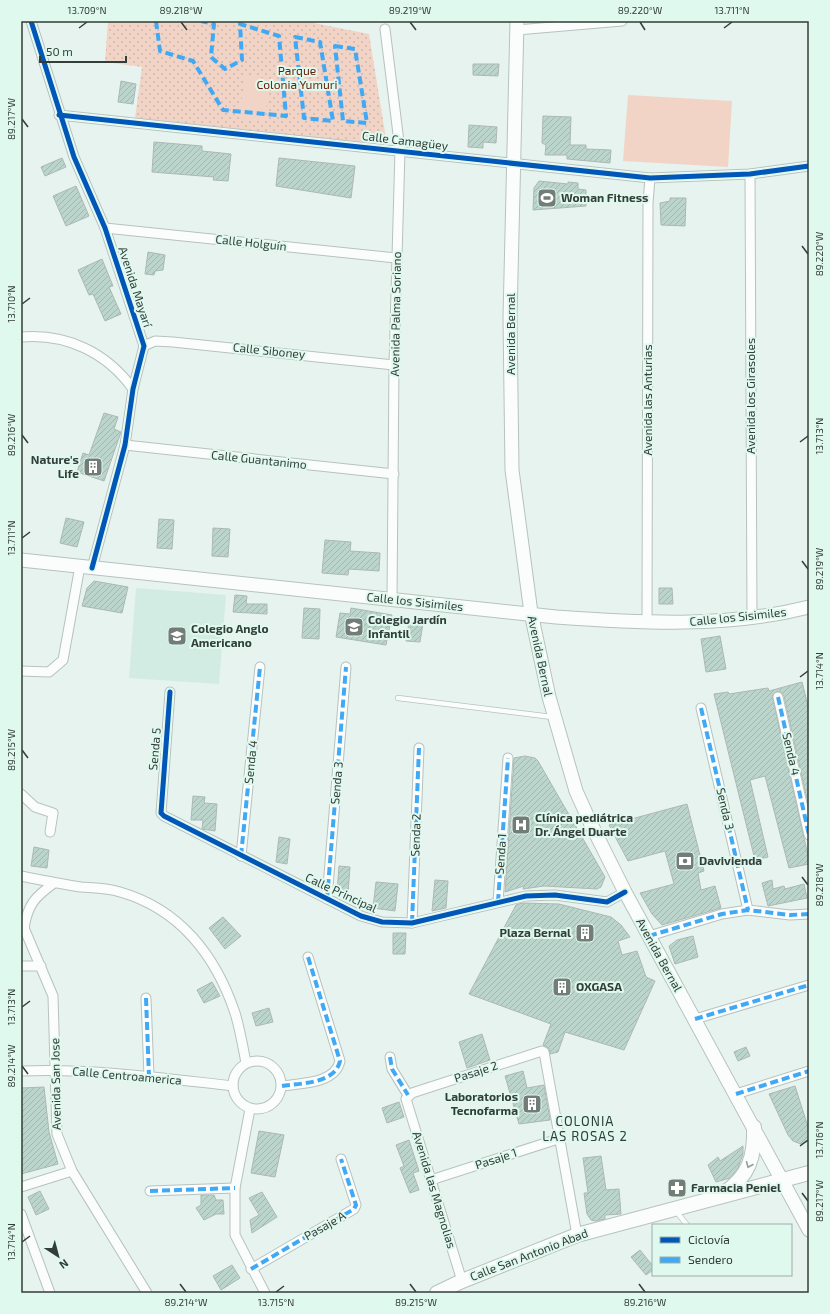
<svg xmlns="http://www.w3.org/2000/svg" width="830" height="1314" viewBox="0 0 830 1314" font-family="'Exo 2',sans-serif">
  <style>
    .built { fill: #d3ece3 }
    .grass { fill: url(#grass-dots) }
    .pitch { fill: #f2d4c7 }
    .building { fill: url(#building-hatch); stroke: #adb8b3 }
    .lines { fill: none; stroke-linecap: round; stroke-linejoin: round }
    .service-casing { stroke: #b7c2be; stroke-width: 6 }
    .minor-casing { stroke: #b7c2be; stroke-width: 11 }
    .secondary-casing { stroke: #b7c2be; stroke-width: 15 }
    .primary-casing { stroke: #b7c2be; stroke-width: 16 }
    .service { stroke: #fbfdfc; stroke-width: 4.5 }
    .minor { stroke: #fbfdfc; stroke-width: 9 }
    .secondary { stroke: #fbfdfc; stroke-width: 13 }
    .primary { stroke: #fbfdfc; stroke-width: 14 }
    .quiet { stroke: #3fa9f5; stroke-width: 4; stroke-dasharray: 8 4; stroke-linecap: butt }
    .cycleway-casing { stroke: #e0f9ef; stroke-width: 8 }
    .cycleway { stroke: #0057b8; stroke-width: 5 }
    .oneway { stroke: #979d9a }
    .ticks { fill: none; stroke: #333d39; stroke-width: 1.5 }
    .labels { text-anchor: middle; stroke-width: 4; stroke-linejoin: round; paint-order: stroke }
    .park-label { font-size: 12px; fill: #671d06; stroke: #e0f9ef }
    .street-label { font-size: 12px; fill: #333d39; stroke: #e0f9ef }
    .poi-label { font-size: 12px; font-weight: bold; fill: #333d39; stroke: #e0f9ef; text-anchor: start }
    .neighbourhood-label { font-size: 13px; letter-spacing: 1px; fill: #333d39; stroke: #e0f9ef }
    .neatline { fill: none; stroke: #333d39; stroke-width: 1.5 }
    .ticks-label { font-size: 10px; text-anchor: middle; fill: #333d39 }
  </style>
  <defs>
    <pattern id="grass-dots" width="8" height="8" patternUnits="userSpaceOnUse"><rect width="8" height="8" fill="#f2d4c7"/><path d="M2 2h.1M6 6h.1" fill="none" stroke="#d0b7ac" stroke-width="1.8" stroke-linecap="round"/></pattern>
    <pattern id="building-hatch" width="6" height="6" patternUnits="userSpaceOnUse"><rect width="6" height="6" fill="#bbd5cc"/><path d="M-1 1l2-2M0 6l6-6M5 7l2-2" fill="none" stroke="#a1b8b0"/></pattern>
  </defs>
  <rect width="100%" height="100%" fill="#e6f3ee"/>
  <path class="built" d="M136,588L226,595L219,684L129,678Z"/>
  <path class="grass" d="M108,21H304L369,34L387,145L135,118L142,67L105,62Z"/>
  <g class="pitch">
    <path d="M245,76L270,79L264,122L239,119Z"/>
    <path d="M628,95L732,101L728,167L623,161Z"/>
  </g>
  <g class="building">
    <path d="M473,64H499L498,76L473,75Z"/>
    <path d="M121,81L136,84L133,104L118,102Z"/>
    <path d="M543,116L571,117L570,145H586V149L611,150L610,163L567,159V155H545L546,145L542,143Z"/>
    <path d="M469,125L497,127L496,143L483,142V148L468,147Z"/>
    <path d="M154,142L202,146V151L231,154L228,181L213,180L214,177L152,172Z"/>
    <path d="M62,158L66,167L45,176L41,167Z"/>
    <path d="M279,158L355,166L351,198L276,186Z"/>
    <path d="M539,181L568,184V182L578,183V189L586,190V206L533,210L534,188Z"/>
    <path d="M76,186L89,216L66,226L53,196Z"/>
    <path d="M670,198H686L685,226L661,225L660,203L670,201Z"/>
    <path d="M148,252L165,255L163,270L155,271L154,275L145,274Z"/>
    <path d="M102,259L113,286L109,287L121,314L105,321L93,294L89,295L78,270Z"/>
    <path d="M104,413L118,417L114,429L121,432L104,481L77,472L83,453L89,455Z"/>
    <path d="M66,518L84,522L77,547L60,543Z"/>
    <path d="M159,519L174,520L172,549L157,548Z"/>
    <path d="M213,528L230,529L228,557L212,556Z"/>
    <path d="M325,540L351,542L350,551L380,553L379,571L349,569L348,575L322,573Z"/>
    <path d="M94,581L128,587L122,613L82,606L87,588Z"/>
    <path d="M659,588H672L673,604H659Z"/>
    <path d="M235,595L247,596L246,604H267V614L233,612Z"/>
    <path d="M304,608L320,609L319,639L302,638Z"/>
    <path d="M351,608L392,615L386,645L336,637L340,613L350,614Z"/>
    <path d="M409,622L423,623L420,642L406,641Z"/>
    <path d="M720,636L726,669L706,672L701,639Z"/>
    <path d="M802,682L809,710V808L784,696L782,693L777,691L772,696L809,860V864L789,868L765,776L750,780L768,857L755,860L714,694L728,692L729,694L768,688L769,691Z"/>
    <path d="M525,756L535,758L538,761L605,877L601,887L597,889L544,886L523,889L524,886L505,892L514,758Z"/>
    <path d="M193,796L205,797L204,803L217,804L215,831L202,829L203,820H191Z"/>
    <path d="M687,804L704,871L698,873L701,890L715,886L721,908L662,925L652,914L640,893L674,884L665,851L628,861L609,825Z"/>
    <path d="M279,837L290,839L287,864L276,862Z"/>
    <path d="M34,847L49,850L47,868L31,866Z"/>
    <path d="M339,866L350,867L348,893H337Z"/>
    <path d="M435,880L448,881L446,908L432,911Z"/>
    <path d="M772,880L773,889L784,886L785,889L804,884L807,898L768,906L762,883Z"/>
    <path d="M376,882L398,884L395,911L373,908Z"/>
    <path d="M522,903L559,904L611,917L621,925L630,937L618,941L622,955L637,951L646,977L655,981L624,1050L565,1032L558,1052L550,1054L549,1048L543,1045L551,1024L469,994L516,905Z"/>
    <path d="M223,917L241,936L225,949L209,928Z"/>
    <path d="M393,933H406L405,954H393Z"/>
    <path d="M693,936L698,957L675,964L669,946L677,940Z"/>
    <path d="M212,982L220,996L204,1003L197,990Z"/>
    <path d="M269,1008L273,1022L256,1026L252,1013Z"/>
    <path d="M482,1034L490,1060L467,1068L459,1042Z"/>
    <path d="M746,1047L750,1056L738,1061L734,1052Z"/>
    <path d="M523,1071L527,1088L544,1085L550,1120L519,1124L505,1076Z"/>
    <path d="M795,1086L809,1130V1141L801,1144L793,1141L788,1135L769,1094Z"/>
    <path d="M44,1087L49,1132L58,1164L21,1174V1088Z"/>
    <path d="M399,1102L404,1117L387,1123L382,1108Z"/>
    <path d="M259,1131L284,1135L275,1177L251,1173Z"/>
    <path d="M409,1140L419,1171L413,1173L419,1190L410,1193L400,1168L404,1166L396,1145Z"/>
    <path d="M743,1146V1154L738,1168L730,1178L716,1182L708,1165L718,1157L720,1161Z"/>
    <path d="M601,1156L606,1190L619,1189L621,1214L605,1215V1219L595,1221L591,1220L587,1214L584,1193H588L583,1158Z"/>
    <path d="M683,1179L685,1190L672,1196L669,1185Z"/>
    <path d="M40,1191L49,1209L36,1215L28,1197Z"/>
    <path d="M262,1192L277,1217L252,1233L250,1220L259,1215L249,1198Z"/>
    <path d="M201,1195H214L216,1200H223L224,1214H216L204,1220L196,1208L201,1205Z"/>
    <path d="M640,1250L653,1266V1270L646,1275L631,1257Z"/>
    <path d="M232,1265L240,1278L221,1290L213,1276Z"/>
  </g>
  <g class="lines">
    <g class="service-casing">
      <g id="service">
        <path d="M398,698L552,717"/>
        <path d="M676,1211L687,1225"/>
      </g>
    </g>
    <g class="minor-casing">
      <g id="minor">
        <path d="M31,21L74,157L105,228L144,346L133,389L125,445L92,568"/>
        <path d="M385,29L400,150L394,365L392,600"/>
        <path d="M517,30L622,21"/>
        <path d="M59,115L650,178L750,174L809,166"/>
        <path d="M750,174L752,617"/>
        <path d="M105,228L396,258"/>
        <path d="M21,337C67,333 107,353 133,389"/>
        <path d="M144,346L155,341L173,342L394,365"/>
        <path d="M125,445L394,474"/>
        <path d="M647,623L648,203L650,178"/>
        <path d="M21,671L49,672L63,660L80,566"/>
        <path d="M170,692L161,813L164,816L361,916L382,922L412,923L526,896L555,895L607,902L625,892"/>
        <path d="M778,697L809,835"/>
        <path d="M701,708L748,910"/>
        <path d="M21,794L35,807L53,813L50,832"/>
        <path d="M241,856L260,667"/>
        <path d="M21,876C41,880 61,884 81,887C94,888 108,888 120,892C180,909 216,956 235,1013C240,1029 243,1047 246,1063"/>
        <path d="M327,899L346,667"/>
        <path d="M498,902L508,758"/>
        <path d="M412,923L419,748"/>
        <path d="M21,924L24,928L53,996L57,1134L72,1171L147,1293"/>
        <path d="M24,928C28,904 35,897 54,883"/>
        <path d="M649,936L722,914L748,910L790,915L809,914"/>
        <path d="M21,966H41"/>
        <path d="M146,998L149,1077"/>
        <path d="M695,1019L809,985"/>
        <path d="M390,1057L392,1069L408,1095"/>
        <circle cx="257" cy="1085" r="24"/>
        <path d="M21,1071C92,1068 162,1078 233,1086"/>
        <path d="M282,1086C301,1083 335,1084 340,1061L308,957"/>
        <path d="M736,1094L809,1071"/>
        <path d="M250,1109L235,1188V1235L265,1293"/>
        <path d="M431,1180L561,1138"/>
        <path d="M21,1187L72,1171"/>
        <path d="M150,1191L235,1188"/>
        <path d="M21,1214L50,1293"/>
        <path d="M251,1269L354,1209L356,1205L341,1159"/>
        <path d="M462,1281L406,1099L412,1093L542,1051L544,1052L577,1235"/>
      </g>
    </g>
    <g class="secondary-casing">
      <g id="secondary">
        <path d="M517,21L510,318L512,470L531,613L549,697L576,791L590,822L625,892L809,1230"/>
        <path d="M21,560L556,617C641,623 726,628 809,607"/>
      </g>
    </g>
    <g class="primary-casing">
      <g id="primary">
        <path d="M724,1193C749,1176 755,1157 754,1127"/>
        <path d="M437,1293L462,1281L577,1235L809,1173"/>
      </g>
    </g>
    <use href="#service" class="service"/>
    <use href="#minor" class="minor"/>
    <use href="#secondary" class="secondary"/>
    <use href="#primary" class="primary"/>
    <g class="quiet">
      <path d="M156,21L160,51L193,61L223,110L286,116L279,36L240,24L242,60L225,69L211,57L214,24L201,21"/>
      <path d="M295,37L320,42L333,121L304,118Z"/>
      <path d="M335,46L355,49L367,123L343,121Z"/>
      <path d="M778,697L809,835"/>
      <path d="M701,708L748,910"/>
      <path d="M241,856L260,667"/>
      <path d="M327,899L346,667"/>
      <path d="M498,902L508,758"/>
      <path d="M412,923L419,748"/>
      <path d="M649,936L722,914L748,910L790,915L809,914"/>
      <path d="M146,998L149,1077"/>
      <path d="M695,1019L809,985"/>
      <path d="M390,1057L392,1069L408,1095"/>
      <path d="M282,1086C301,1083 335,1084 340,1061L308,957"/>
      <path d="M736,1094L809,1071"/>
      <path d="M150,1191L235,1188"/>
      <path d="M251,1269L354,1209L356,1205L341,1159"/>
    </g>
    <g class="cycleway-casing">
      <g id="cycleway">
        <path d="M31,21L74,157L105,228L144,346L133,389L125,445L92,568"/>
        <path d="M59,115L650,178L750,174L809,166"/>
        <path d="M170,692L161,813L164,816L361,916L382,922L412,923L526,896L555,895L607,902L625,892"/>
      </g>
    </g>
    <use href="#cycleway" class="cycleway"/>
  </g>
  <defs><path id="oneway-chevron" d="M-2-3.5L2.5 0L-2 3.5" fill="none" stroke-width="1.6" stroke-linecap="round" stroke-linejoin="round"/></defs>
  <use class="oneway" href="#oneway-chevron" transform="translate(749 1165) rotate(113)"/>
  <path class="ticks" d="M181,22L187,30M410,22L416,30M640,22L645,30M79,28L87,22M724,28L732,22M22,119L28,127M802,246L808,254M22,304L30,298M22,435L28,443M800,442L808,436M22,538L30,532M802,561L808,569M800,677L808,671M22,750L28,758M802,877L808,885M22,1007L30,1001M22,1066L28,1074M800,1146L808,1140M802,1193L808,1201M22,1242L30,1236M180,1284L186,1292M410,1284L416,1292M639,1284L645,1292M276,1292L284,1286"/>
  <defs>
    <g id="stadium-square" transform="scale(1)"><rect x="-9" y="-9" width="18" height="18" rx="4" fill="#727d78" stroke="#e0f9ef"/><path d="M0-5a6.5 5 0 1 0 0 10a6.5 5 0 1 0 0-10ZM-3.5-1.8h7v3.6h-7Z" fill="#fff"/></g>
    <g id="building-square" transform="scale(1)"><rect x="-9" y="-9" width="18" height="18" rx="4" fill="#727d78" stroke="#e0f9ef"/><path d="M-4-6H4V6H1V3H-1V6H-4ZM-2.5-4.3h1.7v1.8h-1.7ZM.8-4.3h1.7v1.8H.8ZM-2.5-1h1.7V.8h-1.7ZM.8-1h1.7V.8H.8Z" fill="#fff"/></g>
    <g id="school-square" transform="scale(1)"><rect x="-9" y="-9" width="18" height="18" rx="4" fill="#727d78" stroke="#e0f9ef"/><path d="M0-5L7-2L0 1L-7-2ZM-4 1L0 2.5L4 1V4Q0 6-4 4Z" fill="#fff"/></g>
    <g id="hospital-square" transform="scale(1)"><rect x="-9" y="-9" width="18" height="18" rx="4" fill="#727d78" stroke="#e0f9ef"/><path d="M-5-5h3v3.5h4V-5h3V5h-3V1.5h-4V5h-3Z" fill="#fff"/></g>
    <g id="bank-square" transform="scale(1)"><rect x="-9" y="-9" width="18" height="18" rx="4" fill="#727d78" stroke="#e0f9ef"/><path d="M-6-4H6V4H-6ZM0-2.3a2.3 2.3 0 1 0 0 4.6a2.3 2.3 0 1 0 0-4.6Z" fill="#fff"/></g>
    <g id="pharmacy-square" transform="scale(1)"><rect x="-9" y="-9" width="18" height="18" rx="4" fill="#727d78" stroke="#e0f9ef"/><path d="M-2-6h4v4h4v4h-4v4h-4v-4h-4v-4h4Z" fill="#fff"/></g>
  </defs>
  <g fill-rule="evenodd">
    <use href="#stadium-square" x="547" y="198"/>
    <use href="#building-square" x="93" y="467"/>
    <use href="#school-square" x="354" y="627"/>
    <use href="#school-square" x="177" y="636"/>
    <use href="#hospital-square" x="521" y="825"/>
    <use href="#bank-square" x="685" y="861"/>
    <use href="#building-square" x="585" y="933"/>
    <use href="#building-square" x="562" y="987"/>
    <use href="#building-square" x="532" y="1104"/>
    <use href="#pharmacy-square" x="677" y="1188"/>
  </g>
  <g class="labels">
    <g class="park-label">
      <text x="297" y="75">Parque<tspan x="297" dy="14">Colonia Yumuri</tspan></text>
    </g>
    <g class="street-label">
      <text transform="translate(405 141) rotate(7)" y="4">Calle Camagüey</text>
      <text transform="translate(251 243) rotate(6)" y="4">Calle Holguín</text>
      <text transform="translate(135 287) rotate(72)" y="4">Avenida Mayarí</text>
      <text transform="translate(396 314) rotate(-89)" y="4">Avenida Palma Soriano</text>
      <text transform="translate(511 334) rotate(-90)" y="4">Avenida Bernal</text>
      <text transform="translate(269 351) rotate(6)" y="4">Calle Siboney</text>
      <text transform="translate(751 396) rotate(-90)" y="4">Avenida los Girasoles</text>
      <text transform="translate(648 400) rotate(-90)" y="4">Avenida las Anturias</text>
      <text transform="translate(259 460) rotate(6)" y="4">Calle Guantanimo</text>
      <text transform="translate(415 602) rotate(6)" y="4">Calle los Sisimiles</text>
      <text transform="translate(738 617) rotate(-6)" y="4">Calle los Sisimiles</text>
      <text transform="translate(540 656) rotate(78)" y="4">Avenida Bernal</text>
      <text transform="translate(155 749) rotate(-85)" y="4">Senda 5</text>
      <text transform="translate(791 754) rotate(77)" y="4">Senda 4</text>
      <text transform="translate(251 762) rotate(-84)" y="4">Senda 4</text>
      <text transform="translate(337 783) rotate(-85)" y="4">Senda 3</text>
      <text transform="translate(725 809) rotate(77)" y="4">Senda 3</text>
      <text transform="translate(416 835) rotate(-88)" y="4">Senda 2</text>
      <text transform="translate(501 854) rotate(-86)" y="4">Senda 1</text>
      <text transform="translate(341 893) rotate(25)" y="4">Calle Principal</text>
      <text transform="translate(659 955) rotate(61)" y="4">Avenida Bernal</text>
      <text transform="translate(476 1072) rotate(-18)" y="4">Pasaje 2</text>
      <text transform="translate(127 1076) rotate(5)" y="4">Calle Centroamerica</text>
      <text transform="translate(56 1084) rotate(-91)" y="4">Avenida San Jose</text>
      <text transform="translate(496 1159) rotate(-18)" y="4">Pasaje 1</text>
      <text transform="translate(434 1190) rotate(73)" y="4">Avenida las Magnolias</text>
      <text transform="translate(325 1226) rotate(-30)" y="4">Pasaje A</text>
      <text transform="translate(529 1255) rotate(-21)" y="4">Calle San Antonio Abad</text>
    </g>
    <g class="poi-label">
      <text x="561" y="202">Woman Fitness</text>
      <text x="79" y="464" text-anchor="end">Nature's<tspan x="79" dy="14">Life</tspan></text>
      <text x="368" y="624">Colegio Jardín<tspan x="368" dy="14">Infantil</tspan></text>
      <text x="191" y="633">Colegio Anglo<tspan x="191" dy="14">Americano</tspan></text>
      <text x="535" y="822">Clínica pediátrica<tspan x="535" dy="14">Dr. Ángel Duarte</tspan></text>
      <text x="699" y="865">Davivienda</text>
      <text x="571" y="937" text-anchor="end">Plaza Bernal</text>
      <text x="576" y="991">OXGASA</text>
      <text x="518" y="1101" text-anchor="end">Laboratorios<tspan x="518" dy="14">Tecnofarma</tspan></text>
      <text x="691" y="1192">Farmacia Peniel</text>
    </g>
    <g class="neighbourhood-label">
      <text x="585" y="1126">COLONIA<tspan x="585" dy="15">LAS ROSAS 2</tspan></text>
    </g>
  </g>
  <rect width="830" height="1314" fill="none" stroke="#e0f9ef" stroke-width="44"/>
  <rect x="652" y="1224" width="140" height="52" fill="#e0f9ef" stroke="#9baea6"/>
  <rect x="660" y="1237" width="20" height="6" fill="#0057b8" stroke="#9baea6"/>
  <text x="688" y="1244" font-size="12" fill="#333d39">Ciclovía</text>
  <rect x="660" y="1257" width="20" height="6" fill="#3fa9f5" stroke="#9baea6"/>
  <text x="688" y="1264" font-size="12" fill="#333d39">Sendero</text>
  <g transform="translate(58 1256) rotate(144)" stroke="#e0f9ef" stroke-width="3" paint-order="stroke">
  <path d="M0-3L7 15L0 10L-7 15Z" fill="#333d39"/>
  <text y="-6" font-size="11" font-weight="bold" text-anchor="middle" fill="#333d39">N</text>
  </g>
  <path d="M40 56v6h86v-6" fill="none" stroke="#333d39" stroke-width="2"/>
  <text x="46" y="56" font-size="12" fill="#333d39" stroke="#e0f9ef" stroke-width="3" paint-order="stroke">50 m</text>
  <rect x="22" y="22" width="786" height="1270" class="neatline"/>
  <g class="ticks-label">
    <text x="87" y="14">13.709°N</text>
    <text x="181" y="14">89.218°W</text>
    <text x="410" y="14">89.219°W</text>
    <text x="640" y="14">89.220°W</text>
    <text x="732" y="14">13.711°N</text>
    <text transform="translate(11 119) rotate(-90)" y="4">89.217°W</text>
    <text transform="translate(819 254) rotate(-90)" y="4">89.220°W</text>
    <text transform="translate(11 304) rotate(-90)" y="4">13.710°N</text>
    <text transform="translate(11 435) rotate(-90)" y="4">89.216°W</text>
    <text transform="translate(819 436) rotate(-90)" y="4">13.713°N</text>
    <text transform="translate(11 538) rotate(-90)" y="4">13.711°N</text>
    <text transform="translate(819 569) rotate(-90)" y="4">89.219°W</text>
    <text transform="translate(819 671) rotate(-90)" y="4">13.714°N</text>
    <text transform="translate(11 750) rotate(-90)" y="4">89.215°W</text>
    <text transform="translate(819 885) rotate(-90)" y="4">89.218°W</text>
    <text transform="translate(11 1007) rotate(-90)" y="4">13.713°N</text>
    <text transform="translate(11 1066) rotate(-90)" y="4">89.214°W</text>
    <text transform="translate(819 1140) rotate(-90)" y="4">13.716°N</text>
    <text transform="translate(819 1201) rotate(-90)" y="4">89.217°W</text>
    <text transform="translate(11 1242) rotate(-90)" y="4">13.714°N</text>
    <text x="186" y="1306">89.214°W</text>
    <text x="276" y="1306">13.715°N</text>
    <text x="416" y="1306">89.215°W</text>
    <text x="645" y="1306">89.216°W</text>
  </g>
</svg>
